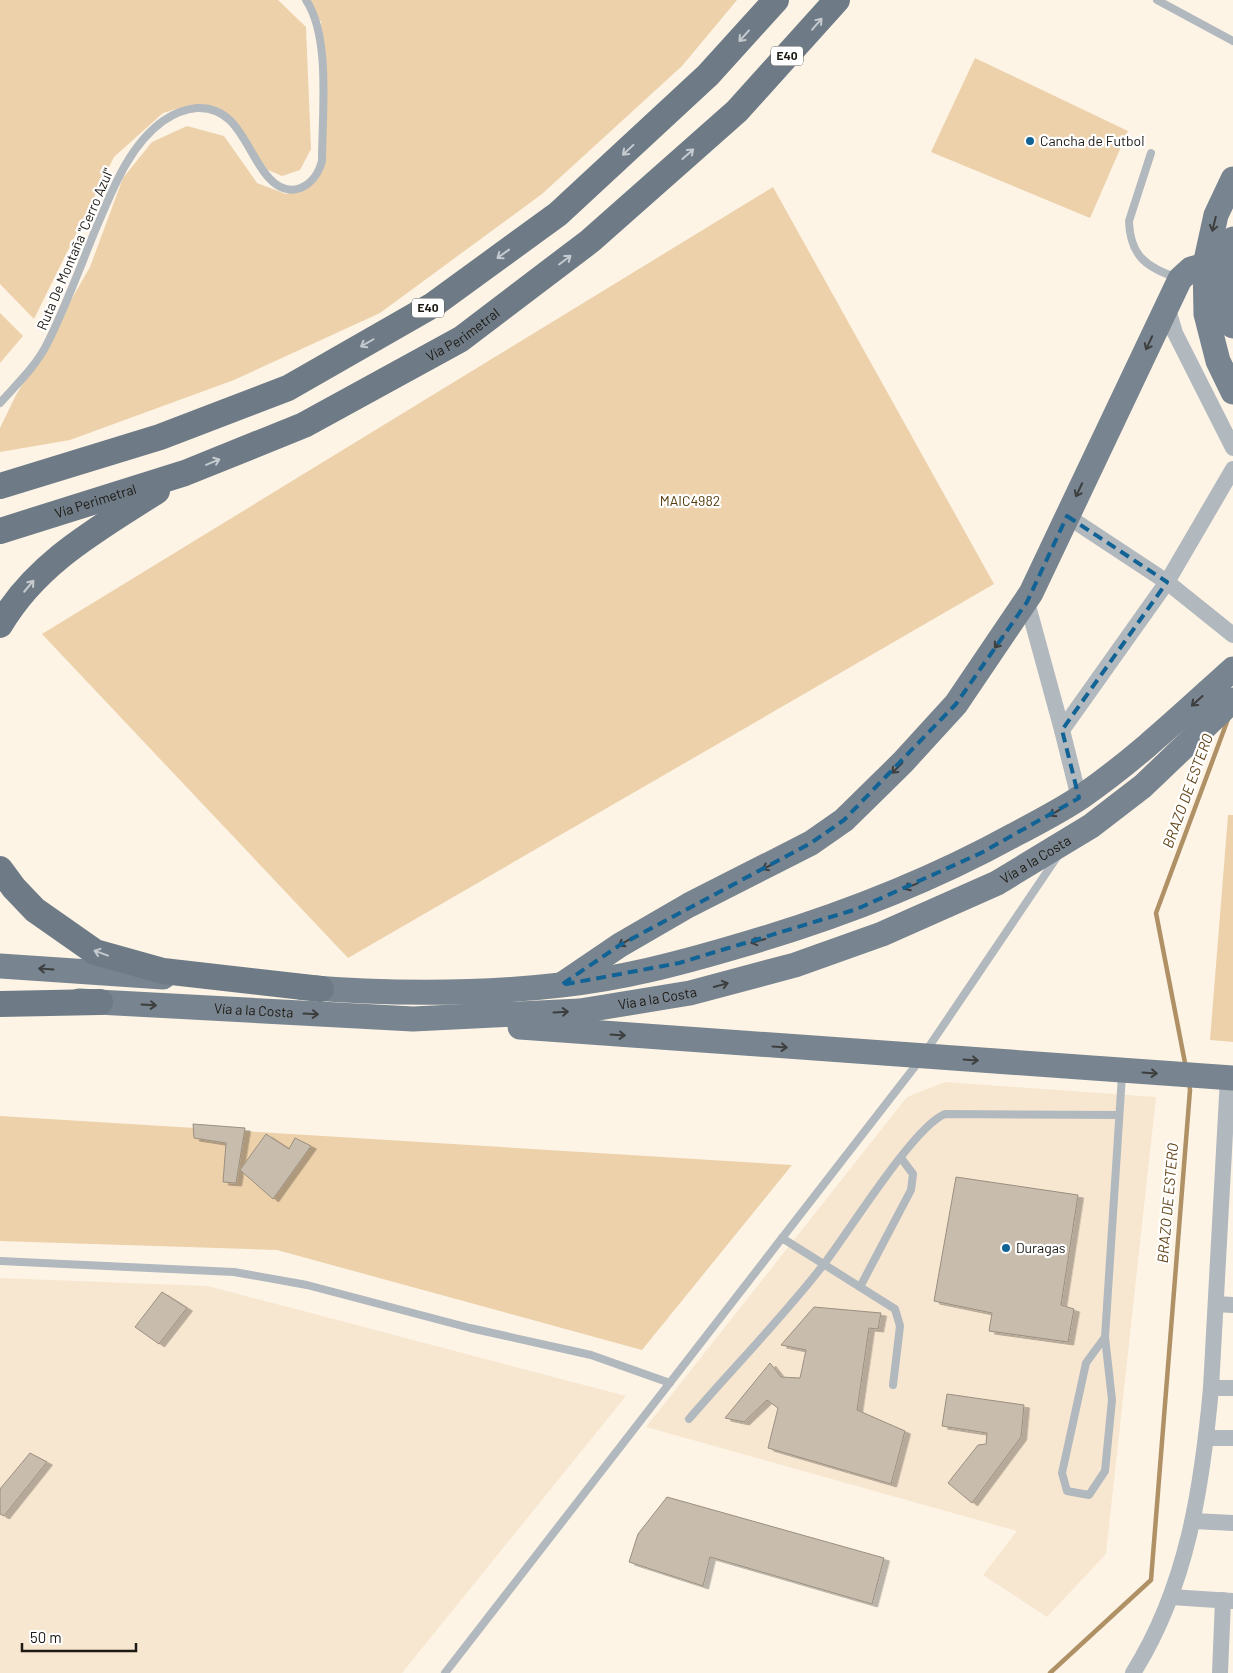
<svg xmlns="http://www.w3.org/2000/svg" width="1233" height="1673" viewBox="0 0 1233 1673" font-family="Barlow,sans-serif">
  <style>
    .built { fill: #f8e7d0 }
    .green { fill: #edd1aa }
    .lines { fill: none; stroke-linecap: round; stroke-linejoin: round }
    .stream { stroke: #b09166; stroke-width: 4.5 }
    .building { fill: #c8bcac; stroke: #9a8f80; filter: url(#shadow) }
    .service { stroke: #b1b8be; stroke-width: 8 }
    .minor { stroke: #b1b8be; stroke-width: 16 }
    .primary { stroke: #78848f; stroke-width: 25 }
    .trunk { stroke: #6e7b86; stroke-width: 26 }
    .oneway { stroke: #c5cacf }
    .oneway2 { stroke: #3d3e3e }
    .marked { fill: none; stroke: #126395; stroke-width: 4; stroke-dasharray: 10 6; stroke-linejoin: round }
    .poi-dot { fill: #126395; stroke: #fff; stroke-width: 2 }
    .labels { text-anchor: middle; stroke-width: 4.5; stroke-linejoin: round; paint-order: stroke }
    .shield { fill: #fff; stroke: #615e5a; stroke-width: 1 }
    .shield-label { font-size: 12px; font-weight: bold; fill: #1d1913 }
    .poi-label { font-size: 14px; fill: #1d1913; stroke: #fff; text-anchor: start }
    .street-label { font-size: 14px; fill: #1d1913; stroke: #fff }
    .park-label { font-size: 14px; fill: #543908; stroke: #fff }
    .water-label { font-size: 15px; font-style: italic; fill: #634619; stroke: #fff }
  </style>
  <defs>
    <filter id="shadow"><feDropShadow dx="5.5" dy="3" stdDeviation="0" flood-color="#0004"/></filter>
  </defs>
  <rect width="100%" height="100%" fill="#fdf4e6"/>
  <g class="built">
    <path d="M945,1082L1156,1097L1106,1554L1047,1617L983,1575L1017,1531L646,1427L907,1097Z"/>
    <path d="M0,1278L208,1286L626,1396L402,1673H0Z"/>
  </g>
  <g class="green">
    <path d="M0,0H278L306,27L311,149L300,170L282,176L268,170L231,122L190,105L163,113L114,157L34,319L0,284Z"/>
    <path d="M306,0H737L682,66L542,194L380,313L234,380L70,440L0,452V428L15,397L90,267L123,178L152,142L187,126L224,136L257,183L286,194L302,187L313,176L322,154L321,22Z"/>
    <path d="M975,58L1128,131L1090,218L931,152Z"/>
    <path d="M773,187L994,584L348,958L42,634Z"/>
    <path d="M0,313L23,336L0,363Z"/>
    <path d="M1228,815H1233V1042L1210,1040Z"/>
    <path d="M0,1116L792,1165L642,1350L277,1250L0,1241Z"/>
  </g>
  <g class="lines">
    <g class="stream">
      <path d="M1186,1068L1156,913L1228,719"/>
      <path d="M1050,1673L1151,1580L1190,1090L1189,1083"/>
    </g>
  </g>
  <g class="building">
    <path d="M193,1124L245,1128L236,1183L223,1182L226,1143L194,1138Z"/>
    <path d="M266,1134L289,1149L295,1138L311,1146L273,1199L240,1170Z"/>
    <path d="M956,1177L1078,1195L1061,1305L1074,1309L1068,1342L989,1331L992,1313L934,1301Z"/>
    <path d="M162,1292L187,1308L159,1344L135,1327Z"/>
    <path d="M814,1307L881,1313L878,1329L869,1328L857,1410L905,1431L891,1484L768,1448L778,1408L767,1400L744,1422L725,1418L770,1363L781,1377L800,1378L806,1350L781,1345Z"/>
    <path d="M947,1394L1024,1405L1021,1437L972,1503L948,1483L978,1445L986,1444L987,1433L942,1426Z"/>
    <path d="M30,1453L47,1462L4,1516L0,1514V1489Z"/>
    <path d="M667,1497L884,1558L872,1604L710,1557L703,1586L629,1562L638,1534Z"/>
  </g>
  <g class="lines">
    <g class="service">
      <path d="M1157,0L1233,41"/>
      <path d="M1151,153L1129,221C1130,256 1147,268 1178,278"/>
      <path d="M0,403C16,385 36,366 47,344C65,308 79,270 94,233C111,194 127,147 163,121C173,114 185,109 197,108C239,106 246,153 269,178C290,201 315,187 322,161C322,115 331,37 306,0"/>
      <path d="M926,1051L1057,857"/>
      <path d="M782,1238L895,1309L900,1326L893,1385"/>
      <path d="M0,1261L234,1272L307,1285L470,1328L591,1355L670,1383"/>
      <path d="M860,1287L911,1190L913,1174L901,1158"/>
      <path d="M1105,1337L1086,1363L1062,1473L1067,1491L1089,1495L1105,1471L1112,1400L1105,1337L1122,1075"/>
      <path d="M689,1419C733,1368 783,1317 824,1264C848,1233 914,1126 945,1114L1119,1115"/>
      <path d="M445,1673L920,1060"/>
    </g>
    <g class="minor">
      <path d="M1167,306L1175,333L1233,448"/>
      <path d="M1067,516L1167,582L1233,635"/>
      <path d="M1027,602L1062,730"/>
      <path d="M1079,798L1062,730L1167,582L1233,469"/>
      <path d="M1216,1304L1233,1305"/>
      <path d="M1211,1388H1233"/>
      <path d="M1207,1438H1233"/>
      <path d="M1194,1521L1233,1523"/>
      <path d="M1171,1597L1232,1601"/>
      <path d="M1133,1673C1187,1587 1202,1488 1211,1388L1228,1078"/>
      <path d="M1220,1673L1223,1600"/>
    </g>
    <g class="primary">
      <path d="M1233,179L1216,215L1205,265L1206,314L1218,361L1233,392"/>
      <path d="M1233,239C1226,266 1226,299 1233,326"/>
      <path d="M0,966L163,977"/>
      <path d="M564,983L620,945L689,905L811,843L844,820L903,762L956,704L1031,593L1180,279L1191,269L1205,265"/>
      <path d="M300,987C387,994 474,995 561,985C620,979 677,964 735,947C833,919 925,884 1014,835C1037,823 1060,811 1081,797C1136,759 1184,713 1233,669"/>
      <path id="s1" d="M79,1001L413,1019L580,1011L690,993L795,965L882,934L997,883L1091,826L1143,786L1233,700"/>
      <path d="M520,1027L1233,1078"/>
    </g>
    <g class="trunk">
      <path d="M0,486L160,437L288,388L433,305L558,214L708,75L776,0"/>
      <path id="s2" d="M0,531L185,473L304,425L461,339L590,241L737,111L837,0"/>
      <path d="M0,625C37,562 98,529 157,491"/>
      <path d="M0,869L14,888L35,910L95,952L163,971L321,989"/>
      <path d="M0,1004L100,1002"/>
    </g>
  </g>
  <defs><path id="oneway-shaft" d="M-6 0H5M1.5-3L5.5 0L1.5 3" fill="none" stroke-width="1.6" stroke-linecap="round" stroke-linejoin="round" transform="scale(1.25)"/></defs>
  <g class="oneway">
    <use href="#oneway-shaft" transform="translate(817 24) rotate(-49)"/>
    <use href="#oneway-shaft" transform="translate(744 36) rotate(132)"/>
    <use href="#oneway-shaft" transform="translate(628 150) rotate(137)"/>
    <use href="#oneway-shaft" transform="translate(688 154) rotate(-41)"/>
    <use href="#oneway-shaft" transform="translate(503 254) rotate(144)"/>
    <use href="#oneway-shaft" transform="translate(565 260) rotate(-37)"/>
    <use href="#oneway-shaft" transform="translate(367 343) rotate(150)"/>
    <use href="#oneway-shaft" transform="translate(213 462) rotate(-22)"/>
    <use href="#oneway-shaft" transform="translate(29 586) rotate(-50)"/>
    <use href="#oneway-shaft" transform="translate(101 953) rotate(-160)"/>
  </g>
  <g class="oneway2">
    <use href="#oneway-shaft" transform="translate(1214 224) rotate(104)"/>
    <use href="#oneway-shaft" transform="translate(1149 343) rotate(115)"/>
    <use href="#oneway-shaft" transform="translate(1079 490) rotate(115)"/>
    <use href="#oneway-shaft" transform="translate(999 642) rotate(125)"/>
    <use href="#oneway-shaft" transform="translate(1197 701) rotate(138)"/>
    <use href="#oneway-shaft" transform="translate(897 768) rotate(135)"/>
    <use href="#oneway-shaft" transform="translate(1056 812) rotate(149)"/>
    <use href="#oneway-shaft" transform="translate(769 866) rotate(154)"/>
    <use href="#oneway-shaft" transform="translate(911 886) rotate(157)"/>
    <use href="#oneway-shaft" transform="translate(758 941) rotate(164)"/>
    <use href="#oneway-shaft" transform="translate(625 942) rotate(150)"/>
    <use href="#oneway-shaft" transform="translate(46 969) rotate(-176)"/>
    <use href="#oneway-shaft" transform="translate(721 985) rotate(-15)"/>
    <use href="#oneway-shaft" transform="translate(149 1005) rotate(3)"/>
    <use href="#oneway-shaft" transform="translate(561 1012) rotate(-3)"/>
    <use href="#oneway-shaft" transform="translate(311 1014) rotate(3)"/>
    <use href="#oneway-shaft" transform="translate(618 1035) rotate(4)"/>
    <use href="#oneway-shaft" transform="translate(780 1047) rotate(4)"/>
    <use href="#oneway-shaft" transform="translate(971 1060) rotate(4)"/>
    <use href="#oneway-shaft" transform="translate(1150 1073) rotate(4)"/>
  </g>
  <path class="marked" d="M1067,516L1167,582L1062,730L1079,798L981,853L857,909L679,963L561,985L620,945L811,843L844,820L956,704L1027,602Z"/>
  <g class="poi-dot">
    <circle cx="1030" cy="141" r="5"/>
    <circle cx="1006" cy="1248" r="5"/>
  </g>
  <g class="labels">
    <g class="shield">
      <rect x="771" y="46.5" width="32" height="19" rx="4"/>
      <rect x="412" y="298.5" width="32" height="19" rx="4"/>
    </g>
    <g class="shield-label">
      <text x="787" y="60">E40</text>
      <text x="428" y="312">E40</text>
    </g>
    <g class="poi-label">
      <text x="1040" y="146">Cancha de Futbol</text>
      <text x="1016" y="1253">Duragas</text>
    </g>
    <g class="street-label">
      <text transform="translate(75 249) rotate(-67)" y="5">Ruta De Montaña "Cerro Azul"</text>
      <text dy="5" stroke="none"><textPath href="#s2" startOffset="505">Vía Perimetral</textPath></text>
      <text dy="5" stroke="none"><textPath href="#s2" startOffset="100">Vía Perimetral</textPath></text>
      <text dy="5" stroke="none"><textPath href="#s1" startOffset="985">Vía a la Costa</textPath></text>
      <text dy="5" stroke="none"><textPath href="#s1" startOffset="580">Vía a la Costa</textPath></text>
      <text dy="5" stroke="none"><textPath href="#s1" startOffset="175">Vía a la Costa</textPath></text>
    </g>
    <g class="park-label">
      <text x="690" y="506">MAIC4982</text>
    </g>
    <g class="water-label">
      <text transform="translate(1188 791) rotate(-70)" y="5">BRAZO DE ESTERO</text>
      <text transform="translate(1168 1203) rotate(-85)" y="5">BRAZO DE ESTERO</text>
    </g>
  </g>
  <path d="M22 1643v8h114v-8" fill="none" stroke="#1d1913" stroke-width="2.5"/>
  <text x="30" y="1643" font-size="15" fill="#1d1913" stroke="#ffffff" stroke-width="4" paint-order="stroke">50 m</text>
</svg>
